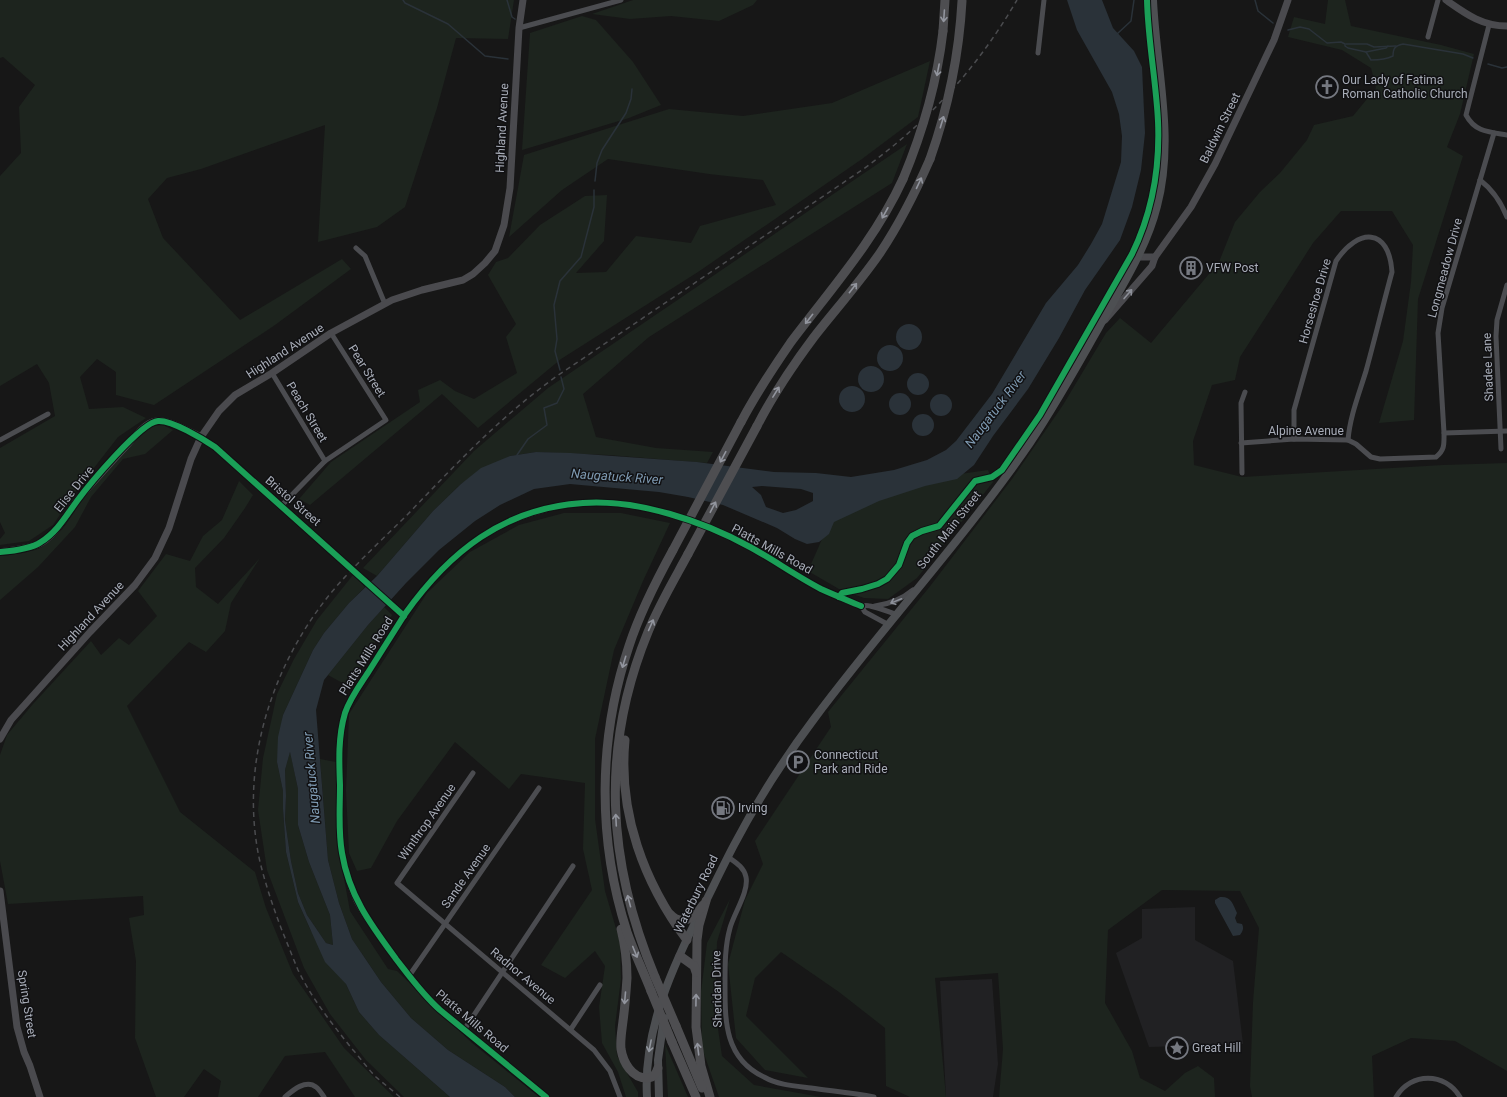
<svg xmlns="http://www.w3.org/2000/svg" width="1507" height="1097" viewBox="0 0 1507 1097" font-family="Roboto,sans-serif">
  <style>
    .built { fill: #212123 }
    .green { fill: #1d241e }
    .water { fill: #2a3239; fill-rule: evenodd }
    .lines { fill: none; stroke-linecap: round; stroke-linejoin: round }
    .stream { stroke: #2a3239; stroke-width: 1.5 }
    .street { stroke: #4b4c50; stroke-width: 5 }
    .secondary { stroke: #4a4a4e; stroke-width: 7 }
    .primary { stroke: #4d4f52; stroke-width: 8 }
    .highway { stroke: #4e4e51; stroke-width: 9 }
    .rail { stroke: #4b4c4f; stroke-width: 1.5; stroke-dasharray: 5 4; stroke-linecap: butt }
    .highway-bridge { stroke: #4e4e51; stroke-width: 9 }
    .cycleway-casing { stroke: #111113; stroke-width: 8 }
    .cycleway { stroke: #1a9f57; stroke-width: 6 }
    .oneway { stroke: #92959e }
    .oneway2 { stroke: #8c8f98 }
    .oneway3 { stroke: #8c9099 }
    .oneway4 { stroke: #91969e }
    .labels { text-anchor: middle; stroke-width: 3; stroke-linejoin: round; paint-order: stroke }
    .poi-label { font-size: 12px; fill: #a8adb8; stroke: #111113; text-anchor: start }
    .street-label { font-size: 12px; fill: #a8adb8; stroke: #111113 }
    .water-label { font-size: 13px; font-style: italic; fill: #7f9bb3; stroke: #111113 }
  </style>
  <rect width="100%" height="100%" fill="#171717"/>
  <g class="built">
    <path d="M1195,907V940L1233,961L1243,1044L1149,1047L1116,953L1142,938V909Z"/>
    <path d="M992,979L998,1064L993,1097H946L940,981Z"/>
  </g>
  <g class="green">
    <path d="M0,0H514L508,39L456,38L437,108L405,207L377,227L318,242L325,125L201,169L167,178L148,199L163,238L240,320L342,259L351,269L275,325L154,405L116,395V372L97,359L80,377L89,409L123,407L146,418L118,437L76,491L53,525L29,541L0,545V539L5,533L0,522V448L55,416L49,383L37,364L0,386V176L21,153L19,107L35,85L3,57L0,58Z"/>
    <path d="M633,0H757L753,5L719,21L671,16L630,19L592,14Z"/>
    <path d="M1328,0H1345L1351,26L1441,45L1474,54L1460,114L1447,147L1463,156L1418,299L1414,420L1379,423L1403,341L1411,282L1413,245L1392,211H1341L1313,243L1276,301L1240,357L1235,380L1212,385L1193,441L1194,465L1242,477L1443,465L1507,463V1071L1455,1041L1411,1038L1372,1056L1374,1097H1252L1250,1086L1253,1002L1259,928L1240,891L1162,890L1108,930L1105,1003L1132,1051L1140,1078L1165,1091L1185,1073L1198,1066L1214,1078L1215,1097H999L1003,1049L998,973L935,978L946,1097H910L886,1086L885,1028L839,992L781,952L755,978L746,1016L808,1078L765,1070L736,1038L728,964L745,900L763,864L755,841L831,727L828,712L931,585L1012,479L1063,405L1106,333L1120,318L1151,343L1219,262L1235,222L1260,192L1280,173L1307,140L1314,125L1353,116L1376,88L1371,68L1342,50L1288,37L1294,17L1325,24Z"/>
    <path d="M582,16L596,20L633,62L661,105L629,118L522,150L530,33Z"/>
    <path d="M930,61L918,117L862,159L698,272L561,359L478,428L442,394L310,505L299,499L331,462L420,402L418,390L440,380L455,391L474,399L517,373L506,337L516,324L488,275L496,262L508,258L540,225L585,196L607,195L604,241L576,273L606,272L636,236L691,243L700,226L776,205L763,180L709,174L608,159L562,190L509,237L524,155L669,109L743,116L832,103Z"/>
    <path d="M907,144L892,183L649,337L583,394L596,437L656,448L713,452L707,463L608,455L536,452L510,456L461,484L433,511L377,576L363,568L474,451L548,388Z"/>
    <path d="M163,425L173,430L145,454L123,459L91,497L75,527L38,567L0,600V556C10,555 34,552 42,547C65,532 70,516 85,496C105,470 128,448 151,426Z"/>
    <path d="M988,470L993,482L917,578L888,599L864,598L839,589L808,571L830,521L856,504L946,476Z"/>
    <path d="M239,481L253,495L245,508L224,538L195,568L196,587L218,604L260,558L231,603L225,631L206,652L189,642L127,706L180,812L255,872L266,908L293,974L344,1048L394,1097H355L325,1052L285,1056L258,1097H218L221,1081L204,1069L184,1097H156L135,1038L136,961L129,918L144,915L143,896L8,904L0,861V755L7,735L33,704L91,641L101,655L119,638L129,645L157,616L138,591L166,554L190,561L203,536L222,520Z"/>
    <path d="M564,513H621L670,523L643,581L614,650L595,739V819L605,891L620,942L621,979L615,1026L617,1056L638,1092V1097H626L618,1072L602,1043L599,1007L605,966L595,951L565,978L541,965L592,890L583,849L585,783L521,774L509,789L455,742L397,821L371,868L357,871L349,853L346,791L349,714L427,593L470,552L519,525Z"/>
    <path d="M353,575L365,587L349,603L324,633L313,650L283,715L277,762L283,791V809L286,852L298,902L310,929L346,984L359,1012L379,1035L450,1097H404L366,1060L330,1014L304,968L267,870L258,810L263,758L277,694L294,659L317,620Z"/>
    <path d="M384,607L392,615L348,686L328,675L368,625Z"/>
    <path d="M290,751L298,789V825L309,862L330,915L333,945L326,943L307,915L298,893L291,861L285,820L286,796L285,770Z"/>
    <path d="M320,759L336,762V835L350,911L388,969L397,971L472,1043L539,1097H515L505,1087L448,1050L411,1018L381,982L352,939L339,903L328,860Z"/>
    <path d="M730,899L717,942L715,1008L722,1056L754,1085L821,1097H719L702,1048L701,992L707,943Z"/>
    <path d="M665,1044L688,1097H668Z"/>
  </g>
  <g class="water">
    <path d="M1067,0H1102L1113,28L1134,51L1142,67L1145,133L1141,170L1132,207L1120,240L1085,290L1059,338L1028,389L993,436L974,465L957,479L925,486L879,501L834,522L829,534L819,542L807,544L795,539L777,528L723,505L688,497L659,492L570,484L534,489L500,505L475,521L439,550L406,583L368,625L324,680L316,710L328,860L339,903L352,939L381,982L411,1018L448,1050L505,1087L515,1097H450L379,1035L359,1012L346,984L325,962L298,902L286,852L283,809V791L277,762L278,737L283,715L313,650L324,633L349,603L377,576L433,511L461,484L481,468L510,456L536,452L571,453L697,462L774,472L816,473L851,477L894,470L927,460L946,450L956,441L992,394L1046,303L1078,265L1091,244L1102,224L1121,162L1122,136L1119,114L1112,92L1077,30ZM762,486L801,489L813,493V501L796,510L783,513L766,507L761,495L752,487ZM290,752L298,789V825L309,862L330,915L333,945L326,943L307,915L298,893L291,861L285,820L286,796L285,770Z"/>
    <circle cx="909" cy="337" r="13"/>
    <circle cx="890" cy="358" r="13"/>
    <circle cx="871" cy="379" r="13"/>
    <circle cx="918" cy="384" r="11"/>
    <circle cx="852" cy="399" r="13"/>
    <circle cx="900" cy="404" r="11"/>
    <circle cx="941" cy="405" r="11"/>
    <circle cx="923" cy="425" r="11"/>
    <path d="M1220,897C1231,896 1233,904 1237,913L1235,918L1237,923L1242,924C1244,928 1243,931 1240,935L1233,936L1215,903V900Z"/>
  </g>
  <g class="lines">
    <g class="stream">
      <path d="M403,0L405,3L448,24L485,56L508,59"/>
      <path d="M507,0L512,17L515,19"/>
      <path d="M1255,0L1258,11L1273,23"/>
      <path d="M1288,30L1300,27L1309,29L1327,43L1341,42L1345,44V46L1348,48L1366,52L1371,60C1377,60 1387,59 1393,56C1393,48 1395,46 1403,44L1463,54L1473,58"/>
      <path d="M1117,34L1131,21L1134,0"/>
      <path d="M1346,44H1367L1374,47L1396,46"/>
      <path d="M1366,52L1386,48L1388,46"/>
      <path d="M1488,64L1502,68L1507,67"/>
      <path d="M595,181L597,163L602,150L626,113L631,99L632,89"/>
      <path d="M560,370L555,351L557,339L554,305L560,281L581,257L594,207V190"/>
      <path d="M517,455L528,439L547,425L544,408L557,403L564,389L561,377"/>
    </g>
    <g class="street">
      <path d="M1489,25L1466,115C1475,132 1489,132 1507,135"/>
      <path d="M519,28L621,0"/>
      <path d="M1428,37L1438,0"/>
      <path d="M1038,53L1044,0"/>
      <path d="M1480,180C1493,190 1501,202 1507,217"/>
      <path d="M356,248L365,256L385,304"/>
      <path d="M272,373L325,461"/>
      <path d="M1444,433L1507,431"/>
      <path d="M201,437L215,447L291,514L404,616"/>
      <path d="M1294,439V410L1336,261C1358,228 1389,227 1392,272C1383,305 1375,338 1366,371C1359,394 1350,416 1348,440"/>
      <path d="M0,440L48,414"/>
      <path d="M1241,443L1294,439L1348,440L1356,444L1371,457L1380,459L1436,457C1445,450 1444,444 1444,433L1438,333L1442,308L1494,133"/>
      <path d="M1501,449L1496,336L1497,320L1507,285"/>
      <path d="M1242,473L1241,403L1245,392"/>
      <path d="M281,506L325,461L386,420L331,333"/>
      <path d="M861,606L865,612L889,625"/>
      <path d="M875,606C890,604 901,600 913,590"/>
      <path d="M473,773L397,883L594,1050L610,1071L620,1097"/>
      <path d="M728,857C735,862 744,867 746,877C749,892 734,913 730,928C725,946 725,964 725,983C725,1020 724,1058 764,1077C778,1085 795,1086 811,1088C832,1091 853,1093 874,1097"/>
      <path d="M409,976L539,788"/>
      <path d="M571,1029L600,985"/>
      <path d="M464,1030L573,866"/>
      <path d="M285,1097C293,1090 306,1079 316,1087C319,1089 322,1094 324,1097"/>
      <path d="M546,1097C525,1080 505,1063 484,1046C466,1032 448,1018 431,1002C415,986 402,967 389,949C377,933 365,919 356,901C338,862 340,826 340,784C339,759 337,734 346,710C353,690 370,670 381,651C422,588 459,536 534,513C554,507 575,502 596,503C649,503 713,525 759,552C780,564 800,579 823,589C832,594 850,604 859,605C863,606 867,605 870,606C880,608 889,612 898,615"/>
      <path d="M1396,1097C1411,1072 1445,1072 1460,1097"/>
    </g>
    <g class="secondary">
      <path d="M1446,0C1466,14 1482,26 1507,26"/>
      <path d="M1138,257H1155"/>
      <path d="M1105,320L1152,266L1155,257L1191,207L1215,164L1274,40L1288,0"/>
      <path d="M0,552C13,550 27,549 39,544C56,536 67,513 79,498C95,480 111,462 128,444C135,436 145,423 156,421C168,419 190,432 201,437"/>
      <path d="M0,739L11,720L90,632L135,585L155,558L169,528L191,459L201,437L219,411L235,395L272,373L331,333L392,300L422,290L463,280L473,274L485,263L495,251L504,225L510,188L519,28L523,0"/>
      <path d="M0,891L17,1027L24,1052L30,1066L40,1097"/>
    </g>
    <g class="primary">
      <path d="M647,1097C643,1030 673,965 703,907C713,887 723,866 734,845C757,801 784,759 814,719C882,628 958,545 1023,453C1051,413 1074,371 1098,329C1120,289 1146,250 1157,206C1175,138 1156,68 1153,0"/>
      <path d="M659,1097L658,1060L664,1018"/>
    </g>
    <g class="highway">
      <path d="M943,31L945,0"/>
      <path d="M741,422C756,394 773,368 791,342C831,289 875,240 903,179"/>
      <path d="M757,426C773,395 793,365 814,337C836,309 860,282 880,253C900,223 916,191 930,159"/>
      <path d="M625,740C618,813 644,883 687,940"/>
      <path d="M706,901L699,925L697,940L696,1027L701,1066L710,1097"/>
      <path d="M670,914C682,927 694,918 703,905"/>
      <path d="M621,929C625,945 627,962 627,978C626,993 625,1007 623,1021C622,1030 620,1040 621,1049C623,1062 632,1079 648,1078C654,1077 656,1074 658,1068"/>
      <path d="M680,956L694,966L696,972"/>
      <path d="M655,977C607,862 600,749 648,632C659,605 674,580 688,554"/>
      <path d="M651,991C643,971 634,952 627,932C597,839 598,738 629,646C640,612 656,581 673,550"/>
      <path d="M676,1026L702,1088"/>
      <path d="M672,1042L696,1097"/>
    </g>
    <path class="rail" d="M400,1097C392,1090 384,1084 376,1077C368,1069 361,1059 353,1050C333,1025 312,999 298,970C293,958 288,945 283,933C274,910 266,886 260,862C240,773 267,679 320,607C345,573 378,544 408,514C455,465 501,416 557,376L862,170C928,122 976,70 1017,0"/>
    <g class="highway-bridge">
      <path d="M930,159C948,108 959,56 962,1"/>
      <path d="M903,179C923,131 937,83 943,31"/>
      <path d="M673,550L741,422"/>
      <path d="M688,554L757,426"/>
      <path d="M655,977L676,1026"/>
      <path d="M651,991L672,1042"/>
    </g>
    <g class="cycleway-casing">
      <g id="cycleway">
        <path d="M0,552C12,551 31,549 41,542C57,532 66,516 77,501C88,486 141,422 158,421C172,420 203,439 215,447L404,616"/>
        <path d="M839,597L842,593L862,589L878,584L887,579L899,565L907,543L912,536L922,531L939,526L975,481L992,477L1002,470L1040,415L1132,254C1152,213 1160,166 1158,121C1156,81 1148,41 1147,0"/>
        <path d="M546,1097L440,1010C423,995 410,977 396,959C371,925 349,896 342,853C338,831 340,808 340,785C339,761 338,737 345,713C350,698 360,685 369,671C381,652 393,633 405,614C449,552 504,508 583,503C637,499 703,521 750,547C774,560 796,576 821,589C834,595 847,600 861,606"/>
      </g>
    </g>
    <use href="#cycleway" class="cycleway"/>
  </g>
  <defs><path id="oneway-shaft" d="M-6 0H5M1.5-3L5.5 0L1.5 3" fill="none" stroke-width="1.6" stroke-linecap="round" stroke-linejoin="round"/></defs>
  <g class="oneway">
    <use href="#oneway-shaft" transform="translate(944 16) rotate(94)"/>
    <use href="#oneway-shaft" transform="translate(938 70) rotate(101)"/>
    <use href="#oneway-shaft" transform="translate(942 122) rotate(-73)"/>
    <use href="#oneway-shaft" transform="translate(919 183) rotate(-65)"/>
    <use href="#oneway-shaft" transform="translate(885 213) rotate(119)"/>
    <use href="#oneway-shaft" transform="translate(853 288) rotate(-52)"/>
    <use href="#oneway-shaft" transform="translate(809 319) rotate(128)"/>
    <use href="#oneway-shaft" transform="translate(776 392) rotate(-58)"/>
    <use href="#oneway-shaft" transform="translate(723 457) rotate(118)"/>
    <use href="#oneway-shaft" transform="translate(713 507) rotate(-62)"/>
    <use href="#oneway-shaft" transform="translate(651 625) rotate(-66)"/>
    <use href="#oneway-shaft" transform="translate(624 662) rotate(107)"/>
    <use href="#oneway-shaft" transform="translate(616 820) rotate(-93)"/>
    <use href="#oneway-shaft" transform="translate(629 901) rotate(-105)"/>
    <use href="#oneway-shaft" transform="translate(635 952) rotate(68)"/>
    <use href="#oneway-shaft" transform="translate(625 998) rotate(95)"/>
    <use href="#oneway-shaft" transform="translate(696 1000) rotate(-89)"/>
    <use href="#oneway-shaft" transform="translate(698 1049) rotate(-97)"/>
  </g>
  <use class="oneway2" href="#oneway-shaft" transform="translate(1128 294) rotate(-49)"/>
  <use class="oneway3" href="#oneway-shaft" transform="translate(896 601) rotate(158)"/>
  <use class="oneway4" href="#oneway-shaft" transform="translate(650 1046) rotate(101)"/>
  <defs>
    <g id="church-ring" transform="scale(1.15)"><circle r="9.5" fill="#111113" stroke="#757880" stroke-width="1.5"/><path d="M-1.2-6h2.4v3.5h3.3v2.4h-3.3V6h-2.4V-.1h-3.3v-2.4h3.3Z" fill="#757880"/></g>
    <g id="building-ring" transform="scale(1.15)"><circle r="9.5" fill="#111113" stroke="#757880" stroke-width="1.5"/><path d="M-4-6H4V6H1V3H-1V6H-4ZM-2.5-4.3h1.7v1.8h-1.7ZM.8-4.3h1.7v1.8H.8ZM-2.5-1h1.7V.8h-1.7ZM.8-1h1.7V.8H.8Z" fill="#757880"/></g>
    <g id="parking-ring" transform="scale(1.15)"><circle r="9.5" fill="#111113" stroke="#757880" stroke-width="1.5"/><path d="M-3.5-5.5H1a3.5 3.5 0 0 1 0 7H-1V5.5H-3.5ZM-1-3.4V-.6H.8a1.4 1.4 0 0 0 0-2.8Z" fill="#757880"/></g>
    <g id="fuel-ring" transform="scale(1.15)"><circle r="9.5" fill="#111113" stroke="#757880" stroke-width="1.5"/><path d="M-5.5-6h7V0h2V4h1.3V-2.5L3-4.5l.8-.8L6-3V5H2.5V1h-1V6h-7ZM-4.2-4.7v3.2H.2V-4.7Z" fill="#757880"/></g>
    <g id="sight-ring" transform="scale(1.15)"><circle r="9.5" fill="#111113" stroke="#757880" stroke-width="1.5"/><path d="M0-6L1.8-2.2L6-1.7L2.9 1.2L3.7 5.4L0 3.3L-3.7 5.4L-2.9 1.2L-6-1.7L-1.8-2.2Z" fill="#757880"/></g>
  </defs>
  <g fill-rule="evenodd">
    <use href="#church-ring" x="1327" y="87"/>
    <use href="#building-ring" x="1191" y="268"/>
    <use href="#parking-ring" x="798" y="762"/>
    <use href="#fuel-ring" x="723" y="808"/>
    <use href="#sight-ring" x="1177" y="1048"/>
  </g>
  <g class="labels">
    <g class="poi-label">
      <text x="1342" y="84">Our Lady of Fatima<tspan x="1342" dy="14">Roman Catholic Church</tspan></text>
      <text x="1206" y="272">VFW Post</text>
      <text x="814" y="759">Connecticut<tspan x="814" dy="14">Park and Ride</tspan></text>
      <text x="738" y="812">Irving</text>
      <text x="1192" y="1052">Great Hill</text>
    </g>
    <g class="street-label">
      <text transform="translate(502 128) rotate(-87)" y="4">Highland Avenue</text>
      <text transform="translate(1220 128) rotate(-64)" y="4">Baldwin Street</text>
      <text transform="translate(1445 268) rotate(-75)" y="4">Longmeadow Drive</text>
      <text transform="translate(1315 301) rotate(-74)" y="4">Horseshoe Drive</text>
      <text transform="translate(285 351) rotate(-33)" y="4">Highland Avenue</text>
      <text transform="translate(1488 367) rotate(-92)" y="4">Shadee Lane</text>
      <text transform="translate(367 371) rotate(58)" y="4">Pear Street</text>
      <text transform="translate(307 412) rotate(59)" y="4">Peach Street</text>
      <text x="1306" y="435">Alpine Avenue</text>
      <text transform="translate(74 489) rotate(-51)" y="4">Elise Drive</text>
      <text transform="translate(293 501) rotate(41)" y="4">Bristol Street</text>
      <text transform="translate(949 530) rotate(-52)" y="4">South Main Street</text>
      <text transform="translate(772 549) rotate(29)" y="4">Platts Mills Road</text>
      <text transform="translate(91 616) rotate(-47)" y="4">Highland Avenue</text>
      <text transform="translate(366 656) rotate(-58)" y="4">Platts Mills Road</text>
      <text transform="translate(427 822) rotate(-55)" y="4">Winthrop Avenue</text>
      <text transform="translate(466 876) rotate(-55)" y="4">Sande Avenue</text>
      <text transform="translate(696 894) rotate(-64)" y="4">Waterbury Road</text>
      <text transform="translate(523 976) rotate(40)" y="4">Radnor Avenue</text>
      <text transform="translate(717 989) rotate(-91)" y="4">Sheridan Drive</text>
      <text transform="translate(27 1004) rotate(81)" y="4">Spring Street</text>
      <text transform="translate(472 1021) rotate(40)" y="4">Platts Mills Road</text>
    </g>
    <g class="water-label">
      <text transform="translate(995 409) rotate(-53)" y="5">Naugatuck River</text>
      <text transform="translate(617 476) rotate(4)" y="5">Naugatuck River</text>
      <text transform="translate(311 778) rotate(-95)" y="5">Naugatuck River</text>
    </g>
  </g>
</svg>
